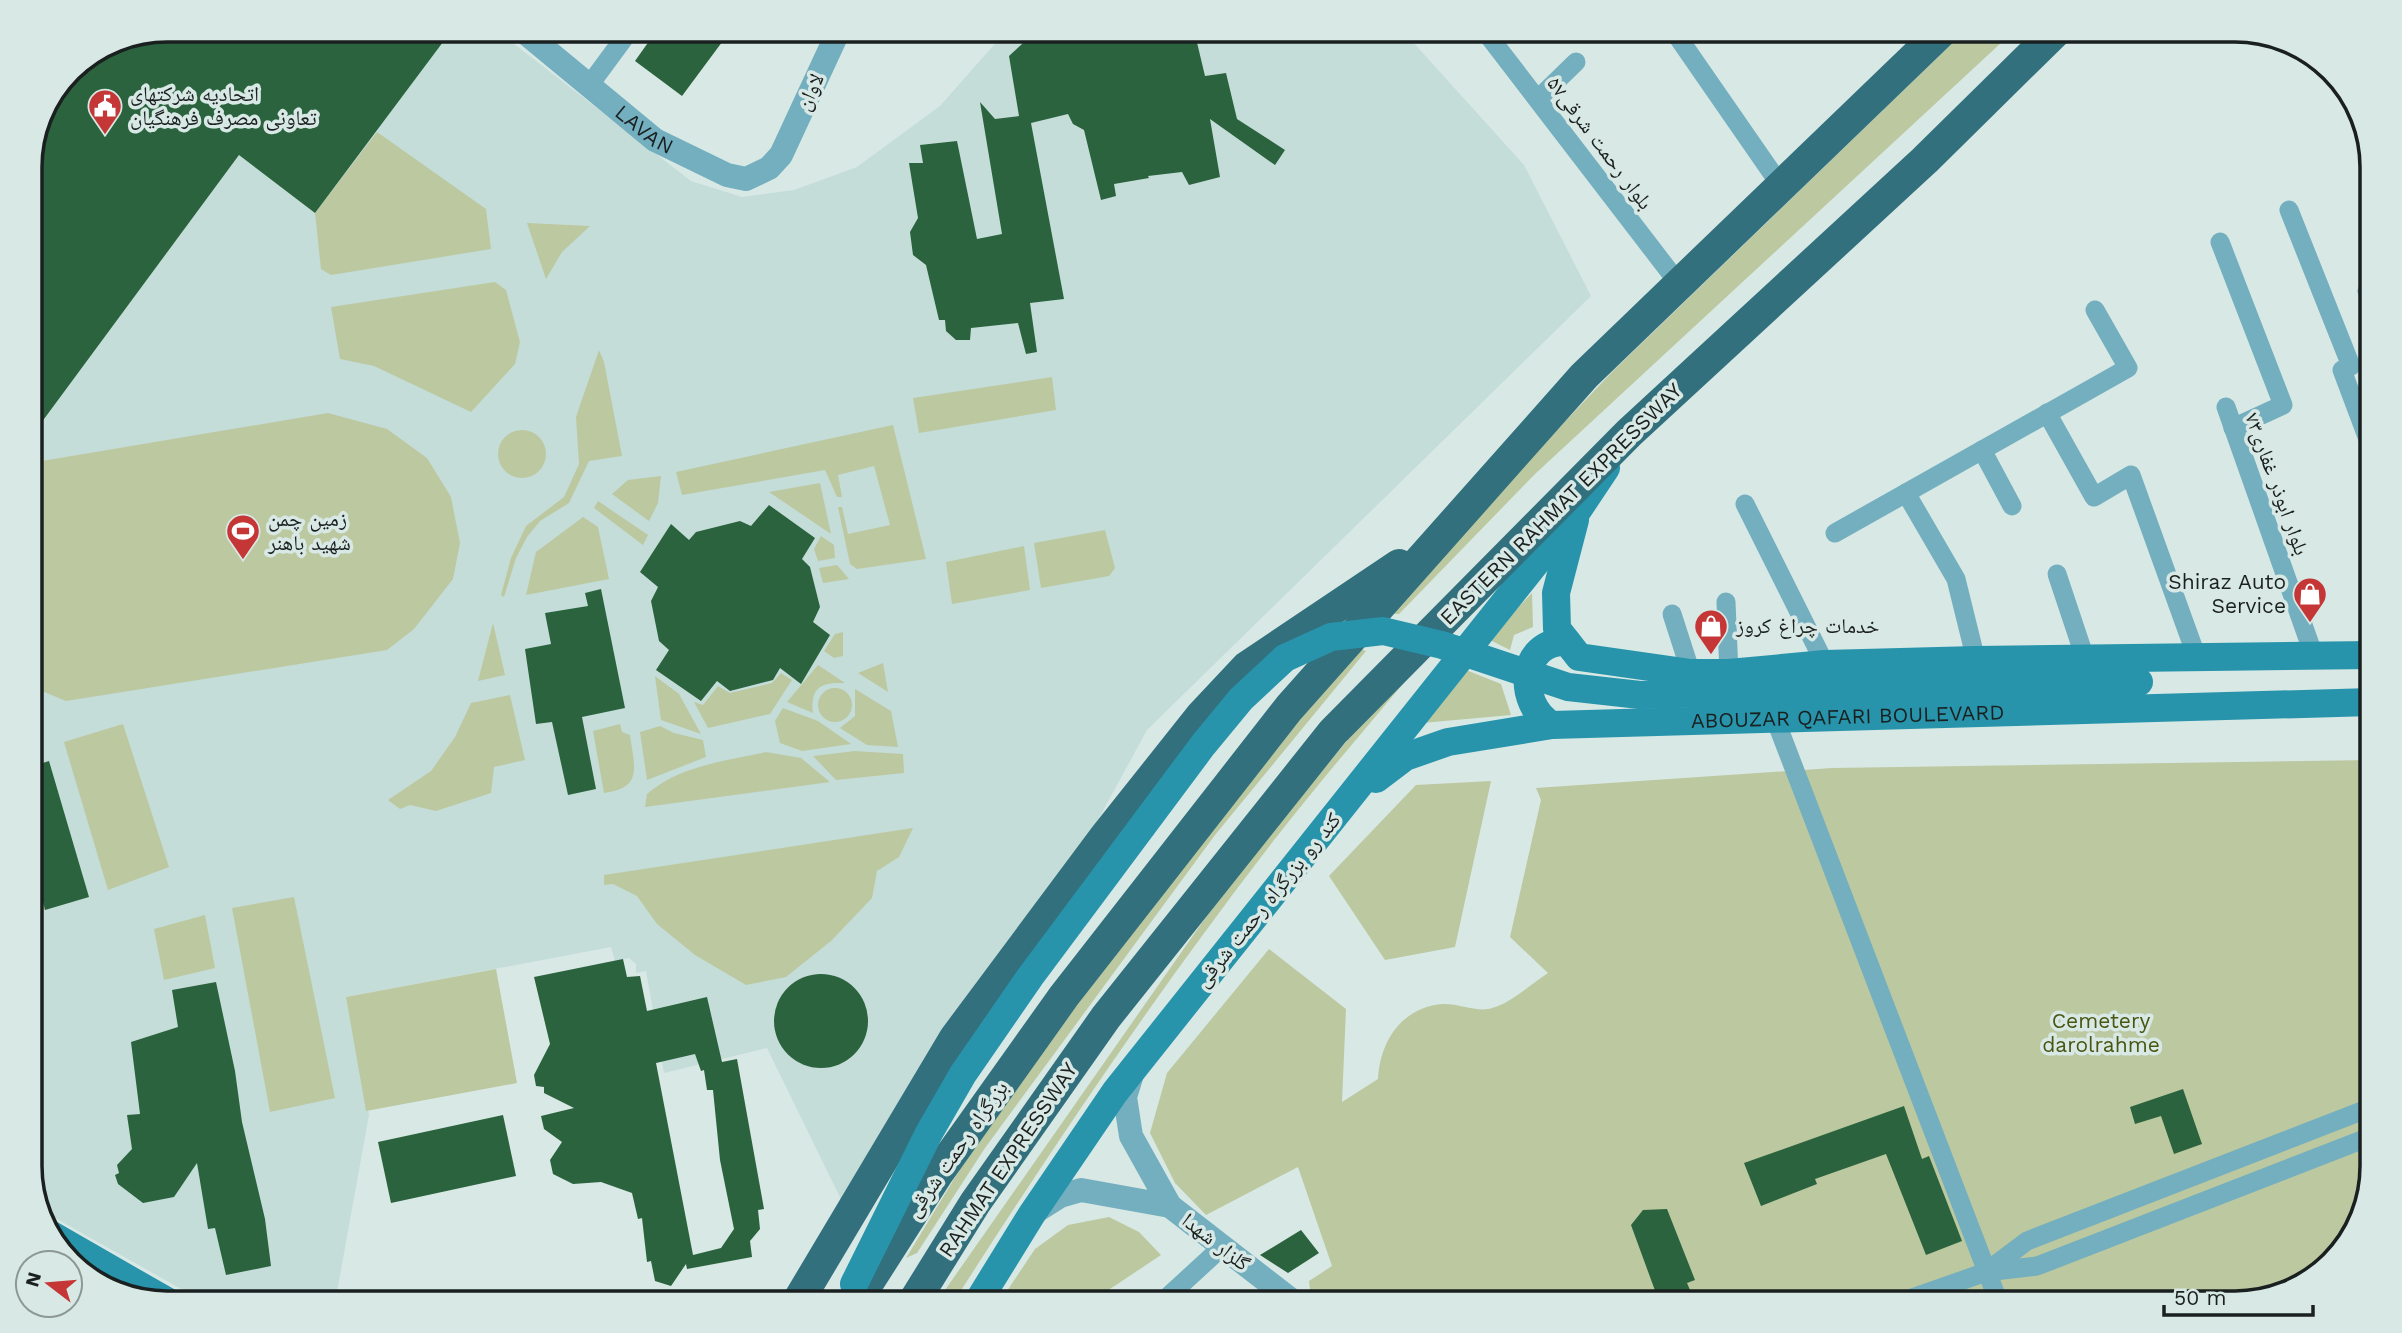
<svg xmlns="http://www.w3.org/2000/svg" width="2402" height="1333" viewBox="0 0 2402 1333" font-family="'Work Sans','Noto Naskh Arabic',sans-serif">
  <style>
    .built { fill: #c4ddd9 }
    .green { fill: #bcc8a0 }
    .building { fill: #2a633d; fill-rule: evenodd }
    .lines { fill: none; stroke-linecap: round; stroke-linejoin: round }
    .minor { stroke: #73afbf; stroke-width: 19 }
    .tertiary { stroke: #73afbf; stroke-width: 24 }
    .secondary { stroke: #2794ab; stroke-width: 28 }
    .trunk { stroke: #32707e; stroke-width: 32 }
    .secondary-bridge { stroke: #2794ab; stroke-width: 28 }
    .labels { text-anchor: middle; stroke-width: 7; stroke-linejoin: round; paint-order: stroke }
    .street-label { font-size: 21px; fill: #1a201f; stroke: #d8e8e5 }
    .poi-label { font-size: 21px; fill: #1a201f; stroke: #d8e8e5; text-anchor: start }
    .park-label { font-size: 21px; fill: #485610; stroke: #d8e8e5 }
    .rim { fill: none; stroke: #1a201f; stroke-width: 3.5 }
  </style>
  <rect width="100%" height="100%" fill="#d8e8e5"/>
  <path class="built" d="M452,30H496L691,181L742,197L794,190L857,167L940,106L1007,30H1402L1524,165L1591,296L1147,730L1045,917L855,1228L767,1048L664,1073L646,971L636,973V964L629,958L615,961L611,947L346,997L369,1115L335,1303H206L41,1210L30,1175V438L239,155L315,212Z"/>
  <g class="green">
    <path d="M1966,30H2015L1535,474L1399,614H1382L1614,370Z"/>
    <path d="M377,132L486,209L491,249L331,275L321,269L315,213Z"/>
    <path d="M527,223L590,226L562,252L546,279Z"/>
    <path d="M495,282L506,290L520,342L515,364L471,412L374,366L340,359L331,307Z"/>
    <path d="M599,350L604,362L622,456L589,461L569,503L540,521L527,537L516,558L504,597L501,595L511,558L526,526L564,497L579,464L576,417Z"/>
    <path d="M1052,377L1056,410L919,433L913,398Z"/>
    <path d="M328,413L387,429L427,458L451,497L460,543L453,579L414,629L387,650L66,701L30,686V463Z"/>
    <path d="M893,425L926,559L857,569L850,564L838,507H842L848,534L890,525L874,466L838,475L842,497H837L825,470L682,495L676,472Z"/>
    <circle cx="522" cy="454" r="24"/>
    <path d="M661,476L658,503L649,521L612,494L628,480Z"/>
    <path d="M820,483L831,534L769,492Z"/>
    <path d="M598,501L648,535L643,545L594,508Z"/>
    <path d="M583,517L598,527L609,579L526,595L536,552Z"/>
    <path d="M1105,530L1115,568L1109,576L1041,588L1034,543Z"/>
    <path d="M821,536L834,545L835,558L818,561L814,549Z"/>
    <path d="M1024,546L1030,590L952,604L946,562Z"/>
    <path d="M837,565L849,579L823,583L819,568Z"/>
    <path d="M1532,593L1533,627L1514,635L1510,650L1488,639Z"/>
    <path d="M493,623L505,675L478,681Z"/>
    <path d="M843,632V656L834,658L824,651L835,634Z"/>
    <path d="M1356,647L1366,651L1215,835L985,1148L917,1253L906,1258L990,1120L1235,790Z"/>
    <path d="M1423,660C1372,721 1320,781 1271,844C1157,992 1053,1146 953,1303H936L1227,887L1382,698Z"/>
    <path d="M883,663L888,692L858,673Z"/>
    <path d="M818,665L845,683C821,682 810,687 813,713L787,702Z"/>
    <path d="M1466,670L1501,684L1511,715L1422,723Z"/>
    <path d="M781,673L792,680L770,714L708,728L694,702L703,705L718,686L730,693L772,683Z"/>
    <path d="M655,676L679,694L701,734L661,720Z"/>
    <circle cx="835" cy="705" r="17"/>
    <path d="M855,689L891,711L898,747L867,745L840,728L855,716Z"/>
    <path d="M510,695L525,760L494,767L491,793L436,811L410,805L400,809L388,800L431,771L455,737L471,703Z"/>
    <path d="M783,708L818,721L851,744L802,751L780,743L775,721Z"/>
    <path d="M123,724L169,867L108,890L64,742Z"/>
    <path d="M620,724L622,732L630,735C634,766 644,788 604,793L593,731Z"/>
    <path d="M660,726L674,733L703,740L706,757L647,780L640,732Z"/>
    <path d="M855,751L903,754L904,773L836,780L813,756Z"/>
    <path d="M766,752L801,758L830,782L645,807L647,794C679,766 725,761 766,752Z"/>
    <path d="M2372,760V1167L2354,1234L2304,1285L2235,1303H1329L1310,1290L1309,1281L1332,1266L1298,1167L1206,1215L1175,1183L1150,1133L1167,1073L1269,949L1346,1009L1342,1102L1378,1079C1380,1041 1402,1007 1443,1004C1458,1003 1478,1013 1492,1008C1511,1003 1531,984 1548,973L1510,937L1541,800L1536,788L1832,768Z"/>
    <path d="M1491,781L1455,947L1385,960L1329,876L1416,785Z"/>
    <path d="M913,828L899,857L877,871L872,898L831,941L786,977L746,985L695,955L657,924L637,896L613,884L604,885V875Z"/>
    <path d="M35,869L45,910L30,913V871Z"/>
    <path d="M294,897L335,1098L270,1112L232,908Z"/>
    <path d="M205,915L215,968L164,980L154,929Z"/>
    <path d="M496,969L517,1083L366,1111L346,997Z"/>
    <path d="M1109,1217L1139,1232L1161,1255L1089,1303H999L1035,1249L1068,1225Z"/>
  </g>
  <g class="building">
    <path d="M167,30H452L315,213L239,155L30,438V158L40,114L70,70L115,40Z"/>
    <path d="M657,30H731L682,96L635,61Z"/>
    <path d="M1072,30H1194L1205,76L1226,73L1237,119L1285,150L1275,165L1210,119L1220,177L1189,185L1182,172L1148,176L1149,178L1114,184L1116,196L1101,200L1084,130L1073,124L1068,114L1031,123L1064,299L1030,303L1037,352L1026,354L1018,323L971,328L970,340H956L946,331L945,320H939L926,265L913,255L910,232L918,218L909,163H923L920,145L957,141L977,239L1002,234L980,102L995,119L1019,116L1009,56L1032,35L1053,32V36Z"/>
    <path d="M769,505L815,538L802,559L810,567L820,607L813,622L830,635L801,684L780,668L773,680L730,691L717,681L701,701L656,670L669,650L659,641L651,601L658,587L640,572L671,524L689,540L696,532L740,521L751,526Z"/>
    <path d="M601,589L625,708L582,717L596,789L568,795L552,722L536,724L525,649L551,644L545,613L588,606L585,593Z"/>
    <path d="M49,761L89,897L45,910L35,869L30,871V767Z"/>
    <path d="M623,959L627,977L640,976L647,1011L707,997L722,1062L737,1059L764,1209L758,1210L760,1229L750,1241L752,1257L687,1269L686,1264L671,1286L655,1281L651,1261L647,1262L642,1218L638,1219L632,1193L601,1182L573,1184L553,1174L550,1160L562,1142L544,1129L541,1116L574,1108L544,1093V1087L536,1086L534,1075L550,1044L534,977ZM695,1054L701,1071L704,1070L707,1090H713L720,1160L734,1229L721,1248L693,1255L656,1063Z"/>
    <circle cx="821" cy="1021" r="47"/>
    <path d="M216,982L235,1071L242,1122L265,1219L271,1266L226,1275L215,1228L208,1229L197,1163L174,1197L143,1203L118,1184L115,1175L119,1173L117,1165L132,1149L127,1115L140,1114L131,1042L178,1027L172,990Z"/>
    <path d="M2183,1089L2202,1144L2174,1154L2161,1116L2135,1124L2130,1107Z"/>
    <path d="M1904,1106L1922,1159L1929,1156L1962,1241L1926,1255L1886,1154L1815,1179L1817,1184L1761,1206L1744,1163Z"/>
    <path d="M503,1115L516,1176L391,1203L378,1142Z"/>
    <path d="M1667,1209L1695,1280L1687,1283L1690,1290L1674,1296L1671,1290L1657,1296L1631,1225L1643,1210Z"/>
    <path d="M1301,1230L1319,1253L1288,1273L1260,1255Z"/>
  </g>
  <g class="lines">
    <g class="minor">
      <path d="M1484,30L1679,284"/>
      <path d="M1673,30L1781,186"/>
      <path d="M588,87L630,30"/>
      <path d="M1538,99L1576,62"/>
      <path d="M2289,210L2351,366L2342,370L2372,450"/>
      <path d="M2220,242L2283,405L2233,428"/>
      <path d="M2367,291L2372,289"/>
      <path d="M2226,407L2314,656"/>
      <path d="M2047,413L2094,497L2131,475L2196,655"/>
      <path d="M1982,450L2012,506"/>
      <path d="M1906,493L1956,579L1976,660"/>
      <path d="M1745,504L1825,664"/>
      <path d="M1835,533L2128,368L2095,310"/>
      <path d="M2057,574L2085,658"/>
      <path d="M1726,602L1729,673"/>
      <path d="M1672,614L1691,673"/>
      <path d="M1774,716L1999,1303"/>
      <path d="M1987,1271L2027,1241L2372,1107"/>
      <path d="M1161,1303L1222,1247"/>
      <path d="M1898,1303L1986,1272L2037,1266L2372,1136"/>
    </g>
    <g class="tertiary">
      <path id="s1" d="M522,30L655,140L727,175L746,179L769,168L781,155L839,30"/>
      <path d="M1170,1206L1295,1303"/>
      <path d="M1033,1213L1060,1196L1081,1190L1170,1206L1131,1136L1125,1097L1133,1071"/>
    </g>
    <g class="secondary">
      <path d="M1575,520L1556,593L1557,629L1579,657L1691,673H1729L1825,664L1976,660L2372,655"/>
      <path d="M1552,725C1516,704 1519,640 1567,642"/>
      <path id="s2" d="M1376,779L1405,757L1448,742L1552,725L2372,702"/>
      <path d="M48,1233L170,1303"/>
      <path d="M977,1303L1032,1214L1115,1092L1578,510L1606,468"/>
    </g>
    <g class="trunk">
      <path d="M797,1303L955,1038L1104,838L1201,716L1247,667L1399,565"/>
      <path d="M855,1303L938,1173L1064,996L1289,708L1584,376L1943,30"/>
      <path d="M913,1303L975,1203L1106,1017L1333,732L1629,433L1925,160L2057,30"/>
    </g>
    <path class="secondary-bridge" d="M854,1284L929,1133L963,1074L1030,977L1203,745L1241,699L1285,658L1331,637L1383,631L1442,645L1568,687L1640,695L2139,682"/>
  </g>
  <defs>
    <g id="civic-pin" transform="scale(1.75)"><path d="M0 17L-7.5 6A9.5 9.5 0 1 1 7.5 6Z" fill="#c53636" stroke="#d8e8e5"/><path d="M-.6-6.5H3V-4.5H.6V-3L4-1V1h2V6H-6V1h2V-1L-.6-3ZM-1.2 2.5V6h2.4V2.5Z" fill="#fff"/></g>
    <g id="stadium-pin" transform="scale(1.75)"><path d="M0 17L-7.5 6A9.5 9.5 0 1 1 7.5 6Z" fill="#c53636" stroke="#d8e8e5"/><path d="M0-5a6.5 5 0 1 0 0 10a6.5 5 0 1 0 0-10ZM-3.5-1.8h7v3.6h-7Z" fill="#fff"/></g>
    <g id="shop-pin" transform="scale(1.75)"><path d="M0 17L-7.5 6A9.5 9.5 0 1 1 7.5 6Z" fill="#c53636" stroke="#d8e8e5"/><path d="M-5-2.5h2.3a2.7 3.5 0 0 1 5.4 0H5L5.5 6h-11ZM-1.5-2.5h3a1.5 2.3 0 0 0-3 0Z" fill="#fff"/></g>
  </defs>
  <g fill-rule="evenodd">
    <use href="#civic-pin" x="105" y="106"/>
    <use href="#stadium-pin" x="243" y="531"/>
    <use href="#shop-pin" x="2310" y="594"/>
    <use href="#shop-pin" x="1711" y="626"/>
  </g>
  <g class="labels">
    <g class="street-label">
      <text transform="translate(810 92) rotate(-65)" y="7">لاوان</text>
      <text dy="7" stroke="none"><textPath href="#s1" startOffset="158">LAVAN</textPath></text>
      <text transform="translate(1600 143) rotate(53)" y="7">۵۷بلوار رحمت شرقی</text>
      <text transform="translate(2277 484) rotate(70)" y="7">بلوار ابوذر غفاری۷۳</text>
      <text transform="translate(1561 504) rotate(-45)" y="7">EASTERN RAHMAT EXPRESSWAY</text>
      <text dy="7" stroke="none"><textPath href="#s2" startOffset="483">ABOUZAR QAFARI BOULEVARD</textPath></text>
      <text transform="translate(1268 900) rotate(-51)" y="7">کند رو بزرگراه رحمت شرقی</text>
      <text transform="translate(957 1149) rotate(-55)" y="7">بزرگراه رحمت شرقی</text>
      <text transform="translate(1008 1160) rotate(-56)" y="7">RAHMAT EXPRESSWAY</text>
      <text transform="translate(1216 1242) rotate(38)" y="7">گلزار شهدا</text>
    </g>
    <g class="poi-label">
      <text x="130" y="101">اتحادیه شرکتهای<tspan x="130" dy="24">تعاونی مصرف فرهنگیان</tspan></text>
      <text x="268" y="526">زمین چمن<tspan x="268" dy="24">شهید باهنر</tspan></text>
      <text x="2286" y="589" text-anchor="end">Shiraz Auto<tspan x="2286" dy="24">Service</tspan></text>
      <text x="1736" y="633">خدمات چراغ کروز</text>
    </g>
    <g class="park-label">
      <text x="2101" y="1028">Cemetery<tspan x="2101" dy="24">darolrahme</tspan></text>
    </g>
  </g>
  <path d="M0 0H2402V1333H0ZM167 42H2235A125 125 0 0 1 2360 167V1166A125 125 0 0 1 2235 1291H167A125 125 0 0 1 42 1166V167A125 125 0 0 1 167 42Z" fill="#d8e8e5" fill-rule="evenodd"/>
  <path class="rim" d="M167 42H2235A125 125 0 0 1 2360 167V1166A125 125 0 0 1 2235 1291H167A125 125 0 0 1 42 1166V167A125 125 0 0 1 167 42Z"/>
  <g transform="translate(49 1284) rotate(286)"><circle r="33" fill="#d8e8e5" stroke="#8c9896" stroke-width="2"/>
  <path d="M0-5L12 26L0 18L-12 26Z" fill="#c53636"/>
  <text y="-10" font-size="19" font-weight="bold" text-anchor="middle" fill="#1a201f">N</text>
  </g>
  <path d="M2164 1305v10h149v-10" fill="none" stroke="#1a201f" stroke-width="3.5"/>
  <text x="2174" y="1305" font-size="21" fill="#1a201f" stroke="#d8e8e5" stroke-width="5" paint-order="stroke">50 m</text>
</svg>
